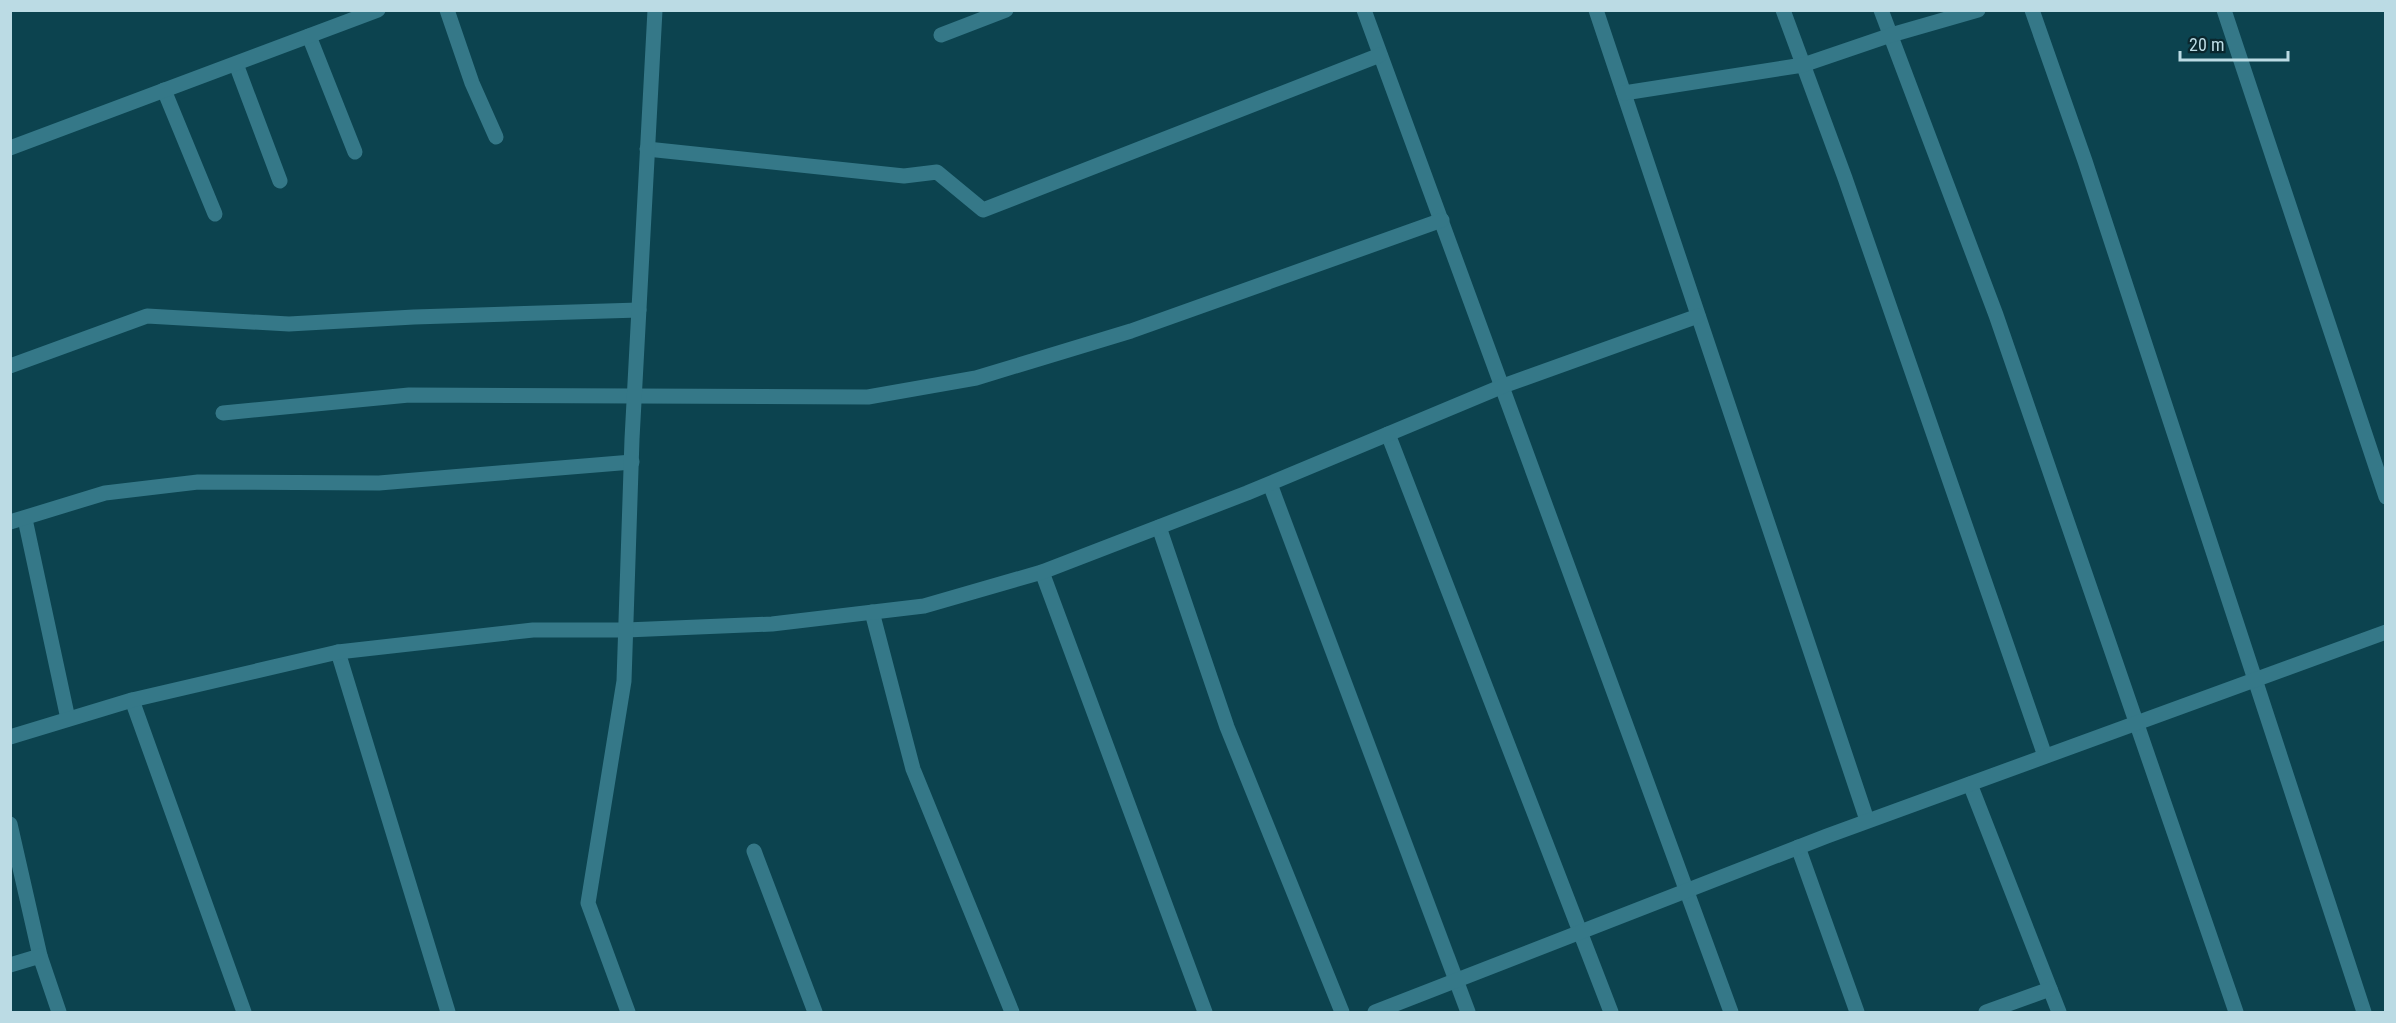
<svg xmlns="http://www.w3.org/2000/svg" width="2396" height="1023" viewBox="0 0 2396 1023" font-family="'Roboto Condensed',sans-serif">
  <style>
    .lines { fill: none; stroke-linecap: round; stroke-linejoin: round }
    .minor { stroke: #357888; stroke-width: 15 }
  </style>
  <rect width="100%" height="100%" fill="#0c434f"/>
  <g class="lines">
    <g class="minor">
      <path d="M447,10L472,83L496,137"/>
      <path d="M1364,10L1731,1012"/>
      <path d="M1596,10L1867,820"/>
      <path d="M1783,10L1845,178L2045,756"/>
      <path d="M1881,10L1996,315L2236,1012"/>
      <path d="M2032,10L2085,161L2364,1012"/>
      <path d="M2224,10L2386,497"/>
      <path d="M941,35L1006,10"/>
      <path d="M309,36L355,152"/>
      <path d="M236,64L280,181"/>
      <path d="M164,90L215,214"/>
      <path d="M1624,93L1803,65L1891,35L1978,10"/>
      <path d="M10,148L378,10"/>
      <path d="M647,149L904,176L937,172L983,210L1380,55"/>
      <path d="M10,366L147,316L289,324L414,317L639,310"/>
      <path d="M223,413L409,395L868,397L976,378L1131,331L1442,220"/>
      <path d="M1388,434L1611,1012"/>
      <path d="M1270,484L1468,1012"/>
      <path d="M25,519L68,719"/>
      <path d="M10,522L105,493L198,482L379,483L632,462"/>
      <path d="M1159,527L1227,727L1342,1012"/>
      <path d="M1042,572L1205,1012"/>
      <path d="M872,612L913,769L1012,1012"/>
      <path d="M338,652L448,1012"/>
      <path d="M132,700L244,1012"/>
      <path d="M10,737L132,700L338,652L533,630H626L772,624L924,606L1042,572L1247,493L1503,386L1698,316"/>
      <path d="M1970,784L2059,1012"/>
      <path d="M10,824L40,956"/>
      <path d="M1798,847L1857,1012"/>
      <path d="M754,851L815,1012"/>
      <path d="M10,965L40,956L59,1012"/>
      <path d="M628,1012L588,903L624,681L632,439L655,10"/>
      <path d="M1375,1012L1827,836L2386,632"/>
      <path d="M1986,1012L2050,989"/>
    </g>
  </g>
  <rect width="2396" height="1023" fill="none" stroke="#bbdbe4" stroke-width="24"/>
  <path d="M2180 51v9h108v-9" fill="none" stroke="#bbdbe4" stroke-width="3"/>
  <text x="2189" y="51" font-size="18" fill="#bbdbe4" stroke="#0a272e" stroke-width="4.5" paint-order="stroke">20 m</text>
</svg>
